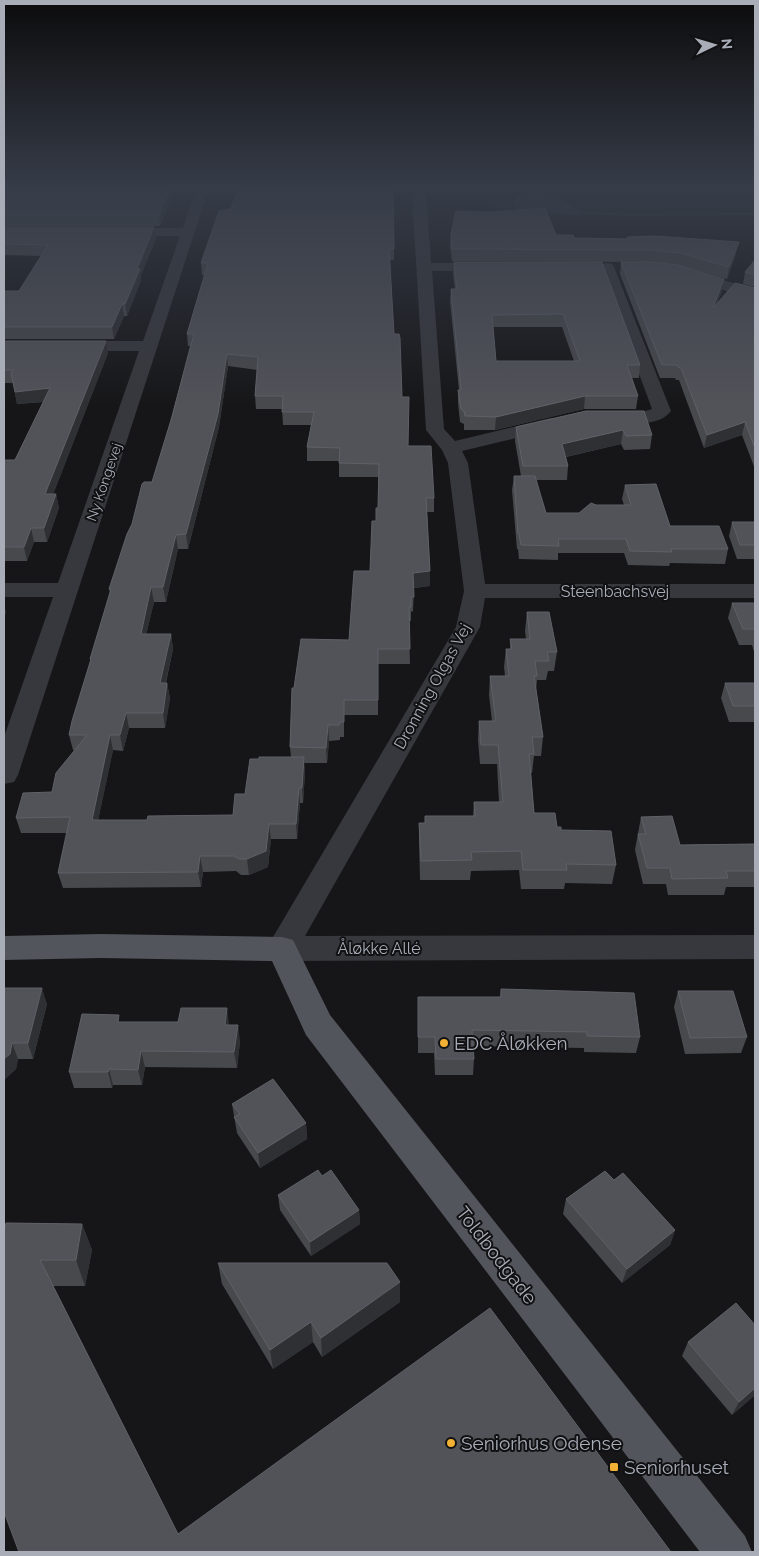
<svg xmlns="http://www.w3.org/2000/svg" width="759" height="1556" viewBox="0 0 759 1556" font-family="Raleway,sans-serif">
  <style>
    .green { fill: #1e261f }
    .water { fill: #2c353c }
    .lines { fill: none; stroke-linecap: round; stroke-linejoin: round }
    .stream { fill: #2c353c; fill-rule: evenodd }
    .minor { fill: #37383d; fill-rule: evenodd }
    .major { fill: #53555c; fill-rule: evenodd }
    .wall { fill: #47494d; fill-rule: evenodd }
    .shaded-wall { fill: #2f3033 }
    .building { fill: #525359; stroke: #5f6168; fill-rule: evenodd }
    .poi-dot { fill: #f2b134; stroke: #111113; stroke-width: 2 }
    .labels { text-anchor: middle; stroke-width: 4; stroke-linejoin: round; paint-order: stroke }
    .far-street-label { font-size: 14px; fill: #a8adb8; stroke: #111113 }
    .street-label { font-size: 16px; fill: #a8adb8; stroke: #111113 }
    .near-poi-label { font-size: 19px; fill: #a8adb8; stroke: #111113; text-anchor: start }
    .near-street-label { font-size: 19px; fill: #a8adb8; stroke: #111113 }
  </style>
  <rect width="100%" height="100%" fill="#161618"/>
  <path class="green" d="M400,188H525V192L518,196L590,213L561,202L536,188H755V217H546L516,213L426,193L423,190Z"/>
  <path class="water" d="M525,188C548,188 567,207 590,213L575,215L518,209L514,206L513,201L525,192Z"/>
  <g class="lines">
    <path class="stream" d="M590,212L627,214L755,213V215L627,216L588,214Z"/>
    <g class="minor">
      <path d="M196,188H209L18,775L14,782L4,784V737L53,597H4V583H58L139,351H4V341H143L180,236H118L111,232L118,228H183Z"/>
      <path d="M419,190L426,194L431,263H490L495,264L497,267L495,270L490,271H432L444,429L455,441L551,418L558,420L560,424L558,428L462,451L468,463L485,584H755V598H485L480,627L305,936L755,935V959L282,961L271,958L266,949L456,627L464,591L448,463L442,450L426,430L412,194Z"/>
      <path d="M607,263L612,264L614,267L671,411C659,428 626,423 608,423L601,421L599,417L601,413C618,409 636,415 652,409L600,267L602,264Z"/>
      <path d="M687,270L755,289V299L682,278L679,275L682,272Z"/>
    </g>
    <path class="major" d="M101,934L282,937L293,940L330,1015L745,1536L752,1552H700L306,1035L272,961L101,958L4,960V936Z"/>
  </g>
  <g class="wall">
    <path d="M4,188H175L160,226H4Z"/>
    <path d="M393,188L394,260H390L394,334L402,397L408,446L434,498V512H427L430,571V586L414,588L413,611L411,612V621H409L410,664H378V715H344V737H340V740L329,741L327,763H304L305,773L303,803H300L297,839H271L268,867L249,875H241L236,871L203,872L201,887L63,888L58,873L67,833H21L16,818L52,792L74,750H73L69,735L90,663V659L110,593L109,589L152,482L171,420L190,346H188L187,334L205,275H202L201,263ZM228,366L257,370L255,396L256,409H282L283,425H311L307,447V461H339V477H379L378,508L370,571L349,640L294,688L290,747L291,757L245,794L233,815L147,820H98L113,750L123,751L129,728H165L170,698L167,683H166L173,649L171,634H146L154,602H166L178,549H188L219,427Z"/>
    <path d="M4,227L156,238L141,275V280L127,316H124L114,339H4V291H19L41,256L4,255Z"/>
    <path d="M451,234L556,235L574,238L627,239V237L736,254L727,279L678,265L649,262L452,261L450,246Z"/>
    <path d="M755,260V287L743,284L745,272Z"/>
    <path d="M454,262H602L640,365L639,378H632L638,396L636,409H584L495,430H464V424L460,422L458,403V390H459L450,301L451,289H455L453,274ZM493,327H562L574,361H496Z"/>
    <path d="M621,262L722,291L717,303L755,288V469L742,435L704,448L679,380H676L675,378H660L620,274Z"/>
    <path d="M4,341L108,353L53,494H56L59,508L47,542H34L27,561H4V462L15,460L44,402L17,404L13,383H4Z"/>
    <path d="M586,411L652,435L650,449L624,450L621,444L566,457L568,466L567,480H536L546,513H579L596,505H624L622,499L625,485L670,526L728,549L725,564L670,563L669,566L628,565L624,553H558V560L519,559L518,549H517L512,490L514,476H521L515,441L516,427Z"/>
    <path d="M732,522H755V559H737L729,536Z"/>
    <path d="M732,603H755V655L752,645H739L728,618Z"/>
    <path d="M527,612L557,652L554,671H548L546,680H537L536,690L543,737L541,756H534L532,773H531L534,813L616,865L612,884L565,883L564,889H521L519,870L471,871L470,880H420L419,842V823H425L473,816L474,802H499L497,764H480L478,740L479,721H492L489,695L490,676H505L504,667L506,649H510V639H526L525,631Z"/>
    <path d="M725,683H755V722H729L721,698Z"/>
    <path d="M641,817L680,845L755,844V841V887H726L724,895H668L666,884H643L635,850Z"/>
    <path d="M4,988L47,1004L33,1059H18L16,1069L4,1080Z"/>
    <path d="M501,989L640,1037L636,1053L584,1052V1048L473,1046L474,1059L473,1075H435L434,1053H418V997H500Z"/>
    <path d="M678,991L747,1037L741,1053L685,1054L674,1007Z"/>
    <path d="M121,1022L229,1025L240,1041L237,1068L145,1067L142,1085H113L112,1088H74L69,1072Z"/>
    <path d="M232,1104L306,1123L307,1139L260,1168L237,1133Z"/>
    <path d="M322,1176L359,1210L360,1224L311,1256L280,1210L278,1195Z"/>
    <path d="M566,1199L675,1230L670,1245L622,1283L563,1214Z"/>
    <path d="M6,1223L82,1224L92,1250L85,1286H53L178,1534L671,1552H19Z"/>
    <path d="M218,1263L400,1302L322,1357L313,1342L273,1369L222,1284Z"/>
    <path d="M688,1342L755,1395L732,1415L682,1356Z"/>
  </g>
  <g class="shaded-wall">
    <path d="M170,188H175L160,226L159,215Z"/>
    <path d="M154,227L156,238L141,275V280L127,316L125,304L137,269Z"/>
    <path d="M739,242L736,254L727,279L729,267Z"/>
    <path d="M724,279L722,291L711,320L713,308Z"/>
    <path d="M122,304L124,316L114,339L112,327Z"/>
    <path d="M106,341L108,353L48,508L45,494Z"/>
    <path d="M227,354L228,366L219,427L188,549L186,534Z"/>
    <path d="M50,388L53,401L17,404L15,392Z"/>
    <path d="M585,396L584,409L495,430L496,417Z"/>
    <path d="M745,422L742,435L704,448L707,435Z"/>
    <path d="M623,430L621,444L560,458L562,444Z"/>
    <path d="M56,494L59,508L47,542L44,528Z"/>
    <path d="M31,528L34,542L27,561L24,547Z"/>
    <path d="M176,535L178,549L166,602L163,587Z"/>
    <path d="M430,571V586L413,588V573Z"/>
    <path d="M151,587L154,602L143,649L141,634Z"/>
    <path d="M4,603L6,613L4,618Z"/>
    <path d="M171,634L173,649L162,698L160,683Z"/>
    <path d="M167,683L170,698L165,728L163,713Z"/>
    <path d="M126,713L129,728L123,751L120,735Z"/>
    <path d="M328,725L329,741L327,763L326,748Z"/>
    <path d="M110,735L113,750L95,836L92,820Z"/>
    <path d="M304,757L305,773L303,803L302,788Z"/>
    <path d="M299,788L300,803L297,839L296,824Z"/>
    <path d="M269,824L271,839L268,867L249,875L247,859Z"/>
    <path d="M200,856L203,872L201,887L198,872Z"/>
    <path d="M42,988L47,1004L33,1059L28,1043Z"/>
    <path d="M227,1008L229,1024L227,1041L225,1025Z"/>
    <path d="M238,1025L240,1041L237,1068L234,1052Z"/>
    <path d="M12,1043L18,1059L16,1069L4,1080V1059Z"/>
    <path d="M141,1051L145,1067L142,1085L138,1070Z"/>
    <path d="M109,1069L113,1085L112,1088L108,1072Z"/>
    <path d="M306,1123L307,1139L260,1168L258,1153Z"/>
    <path d="M359,1210L360,1224L311,1256L310,1242Z"/>
    <path d="M82,1224L92,1250L85,1286L76,1260Z"/>
    <path d="M675,1230L670,1245L622,1283L627,1269Z"/>
    <path d="M400,1282V1302L322,1357L321,1338Z"/>
    <path d="M311,1322L313,1342L273,1369L270,1350Z"/>
    <path d="M755,1388V1395L732,1415L739,1402Z"/>
  </g>
  <g class="building">
    <path d="M4,188H170L159,215H4Z"/>
    <path d="M238,188H393L394,249H389L394,334H399L400,338L402,397H409L408,446H431L434,498H426L430,571L413,573L414,597H411V607H409L410,649H378V700H344V722H340L339,725H328L326,748L290,747L292,688H294L301,639L349,640L354,571H370L372,521H376V508H378L379,464L339,463L340,448L307,447L314,412H282L283,396H255L258,357L227,354L218,414L186,534L176,535L163,587H151L141,634H171L160,683H167L163,713H126L120,735H110L92,820H147L148,816L233,815L235,794H245L250,759H259V757H304L302,788H299L296,824H269L266,851L247,859H239L234,856H200L198,872L58,873L70,817L16,818L23,793L52,792L56,773L87,735H69L72,721L91,659H90L111,589H109L127,534L132,524L142,484L144,482H152L171,420L194,334H187L208,263H201L219,211L231,209Z"/>
    <path d="M545,208L556,235H573L574,238L628,239L627,237L655,236L739,242L729,267L680,253L651,250L452,249L451,234L456,211L492,212Z"/>
    <path d="M4,227H154L137,269H140L125,304H122L112,327H4V291H19L48,245L4,244Z"/>
    <path d="M755,260V275L745,272Z"/>
    <path d="M454,262H602L640,365H627L638,396H585L496,417L465,416L464,411L461,409L458,390H461L451,289H457ZM563,314L580,361H496L492,315Z"/>
    <path d="M621,262H651L678,265L724,279L713,308L735,283L755,288V448L745,422L707,435L681,368L678,367L677,365H662Z"/>
    <path d="M4,341H106L45,494H56L44,528H31L24,547H4V462L5,460H15L50,388L15,392L11,373L13,370H4Z"/>
    <path d="M586,411H644L652,435L626,436L623,430L562,444L568,466H523L516,427Z"/>
    <path d="M514,476H535L546,513H579L591,503L596,505H631L625,485L656,484L670,526H719L728,549H671L672,552L630,551L626,539H558L559,546L521,545L519,534H518Z"/>
    <path d="M732,522H755V545H740Z"/>
    <path d="M732,603H755V629H743Z"/>
    <path d="M527,612H549L557,652H547L549,661H535L537,676H534L543,737H532L534,754H529L534,813H555L557,827H561V830L611,831L616,865L566,864L567,870H523L521,851L471,852L472,860L421,861L419,823H425V816H475L474,802H503L498,745H481L479,721H496L490,676H509L506,649H512L510,639H530Z"/>
    <path d="M725,683H755V706H733Z"/>
    <path d="M672,816L680,845L755,844V871H726L728,878L672,879L670,868H647L638,834H646L641,817Z"/>
    <path d="M4,988H42L28,1043H12L10,1054L4,1059Z"/>
    <path d="M501,989L634,993L640,1037L587,1036V1032L472,1030L474,1059H436L435,1037H418V997H501Z"/>
    <path d="M678,991H733L747,1037L690,1038Z"/>
    <path d="M181,1008H227L225,1025H238L234,1052L141,1051L138,1070L109,1069L108,1072H69L82,1014L119,1015L118,1022H178Z"/>
    <path d="M273,1079L306,1123L258,1153L234,1117L240,1114L232,1104Z"/>
    <path d="M318,1170L322,1176L331,1170L359,1210L310,1242L278,1195Z"/>
    <path d="M605,1171L614,1180L623,1173L675,1230L627,1269L566,1199Z"/>
    <path d="M6,1223L82,1224L76,1260H40L178,1534L490,1308L671,1552H19L4,1512V1232Z"/>
    <path d="M218,1263H387L400,1282L321,1338L311,1322L270,1350Z"/>
    <path d="M736,1303L755,1325V1388L739,1402L688,1342Z"/>
  </g>
  <linearGradient id="sky" x2="0" y2="1"><stop stop-color="#0c0c0d"/><stop offset="0.46" stop-color="#363c48"/><stop offset="1" stop-color="#363c48" stop-opacity="0"/></linearGradient>
  <rect width="759" height="406" fill="url(#sky)"/>
  <g class="poi-dot">
    <circle cx="444" cy="1043" r="5"/>
    <circle cx="451" cy="1443" r="5"/>
    <rect x="609" y="1462" width="10" height="10" rx="2.5"/>
  </g>
  <g class="labels">
    <g class="far-street-label">
      <text transform="translate(104 482) rotate(-71)" y="5">Ny Kongevej</text>
    </g>
    <g class="street-label">
      <text x="615" y="597">Steenbachsvej</text>
      <text transform="translate(432 686) rotate(-61)" y="6">Dronning Olgas Vej</text>
      <text x="379" y="954">Åløkke Allé</text>
    </g>
    <g class="near-poi-label">
      <text x="454" y="1050">EDC Åløkken</text>
      <text x="461" y="1450">Seniorhus Odense</text>
      <text x="624" y="1474">Seniorhuset</text>
    </g>
    <g class="near-street-label">
      <text transform="translate(497 1255) rotate(52)" y="7">Toldbodgade</text>
    </g>
  </g>
  <rect width="759" height="1556" fill="none" stroke="#a8adb8" stroke-width="10"/>
  <g transform="translate(714 45) rotate(85)" stroke="#111113" stroke-width="4" paint-order="stroke">
  <path d="M0-4L9 19L0 12L-9 19Z" fill="#a8adb8"/>
  <text y="-8" font-size="14" font-weight="bold" text-anchor="middle" fill="#a8adb8">N</text>
  </g>
</svg>
